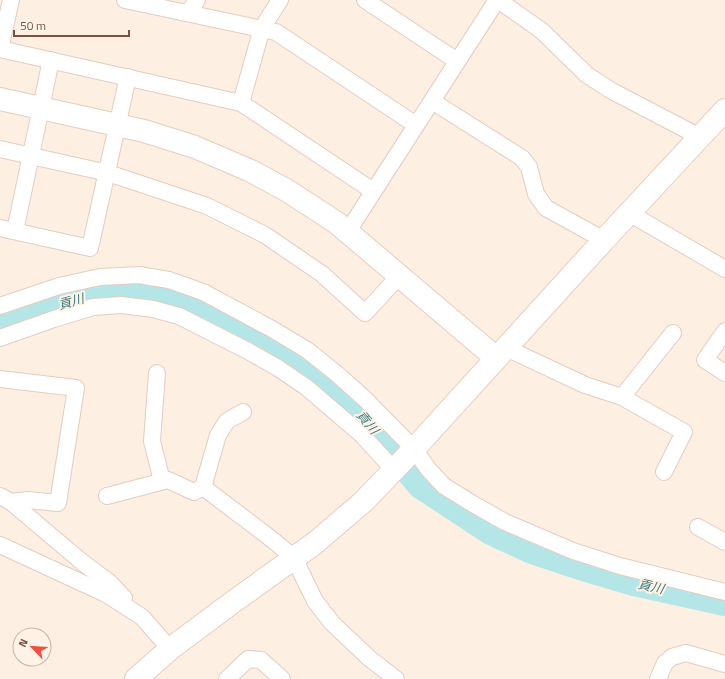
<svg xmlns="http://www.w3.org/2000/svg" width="725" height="679" viewBox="0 0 725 679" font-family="'Titillium Web','Noto Sans JP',sans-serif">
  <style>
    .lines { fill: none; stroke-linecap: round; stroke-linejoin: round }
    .river { stroke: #b5e6e7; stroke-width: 28 }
    .street-casing { stroke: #e4ccc0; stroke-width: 18 }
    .secondary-casing { stroke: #e9ccbc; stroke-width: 24 }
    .street { stroke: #fff; stroke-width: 16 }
    .secondary { stroke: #fff; stroke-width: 22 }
    .labels { text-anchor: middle; stroke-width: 4; stroke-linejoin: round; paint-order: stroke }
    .water-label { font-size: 13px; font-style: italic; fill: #3a797c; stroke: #fff3e8 }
  </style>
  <rect width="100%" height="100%" fill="#fdefe1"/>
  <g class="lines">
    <path class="river" d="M0,328L61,303L95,295L125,293L160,297L197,307L255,335L298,361L344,394L421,485L491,531L532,550L580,566L634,582L725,602"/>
    <g class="street-casing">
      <g id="street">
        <path d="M125,0L276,32L416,125"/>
        <path d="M365,0L457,61"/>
        <path d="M498,0L542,31L587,75L612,91L700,137"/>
        <path d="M188,13L197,0"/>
        <path d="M0,49L241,103L373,191"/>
        <path d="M0,49L11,0"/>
        <path d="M432,101L522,158L529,167L536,194L546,208L604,240"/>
        <path d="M241,103L262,28L280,0"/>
        <path d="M0,149L108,173L207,206L265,235L322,274L365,313L400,275"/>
        <path d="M629,213L725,269"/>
        <path d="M0,228L90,248L128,77"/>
        <path d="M15,231L51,60"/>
        <path d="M348,231L497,0"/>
        <path d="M0,306L59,286L100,277L139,275L169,280L203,292L272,329L307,350L337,374L365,399L414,449L429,470L444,486L473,504L505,522L573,551L620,566L725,592"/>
        <path d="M725,331L705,360L725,373"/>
        <path d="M0,338L54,319L93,307L121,305L153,309L179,316L248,351L278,368L306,387L362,435L394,470"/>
        <path d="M506,348L585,385L622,397L684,432L664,472"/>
        <path d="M157,373L152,441L162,481"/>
        <path d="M0,379L76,388L58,503L28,500L11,502"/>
        <path d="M622,397L673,333"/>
        <path d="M203,487L218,435L227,421L243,412"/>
        <path d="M0,496L11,502L82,562L110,583L124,598"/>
        <path d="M107,496L168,480L194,492L203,487L274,541L294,558L315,601L332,623L369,658L396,679"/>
        <path d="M698,527L725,542"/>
        <path d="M0,545L106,594L142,617L170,649"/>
        <path d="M227,679L248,659L261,660L282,679"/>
        <path d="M658,679L665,663L672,657L686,653L725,664"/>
      </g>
    </g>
    <g class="secondary-casing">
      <g id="secondary">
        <path d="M0,99L144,131L195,147L251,171L288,191L337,223L496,358"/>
        <path d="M136,679L170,649L233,602L315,543L363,502L414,449L604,240L725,110"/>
      </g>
    </g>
    <use href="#street" class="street"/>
    <use href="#secondary" class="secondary"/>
  </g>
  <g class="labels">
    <g class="water-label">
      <text transform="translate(71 301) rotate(-15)" y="5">貢川</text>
      <text transform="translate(368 422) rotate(50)" y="5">貢川</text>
      <text transform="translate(651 586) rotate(13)" y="5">貢川</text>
    </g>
  </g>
  <g transform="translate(32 647) rotate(295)"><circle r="19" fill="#fff3e8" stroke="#c8b3a8"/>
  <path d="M0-3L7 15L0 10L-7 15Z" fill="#ee5140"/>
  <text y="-6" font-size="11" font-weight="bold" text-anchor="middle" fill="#765247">N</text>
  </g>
  <path d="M14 30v6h115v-6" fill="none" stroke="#765247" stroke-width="2"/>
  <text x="20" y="30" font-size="12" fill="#765247" stroke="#fff3e8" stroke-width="3" paint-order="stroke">50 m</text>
</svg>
